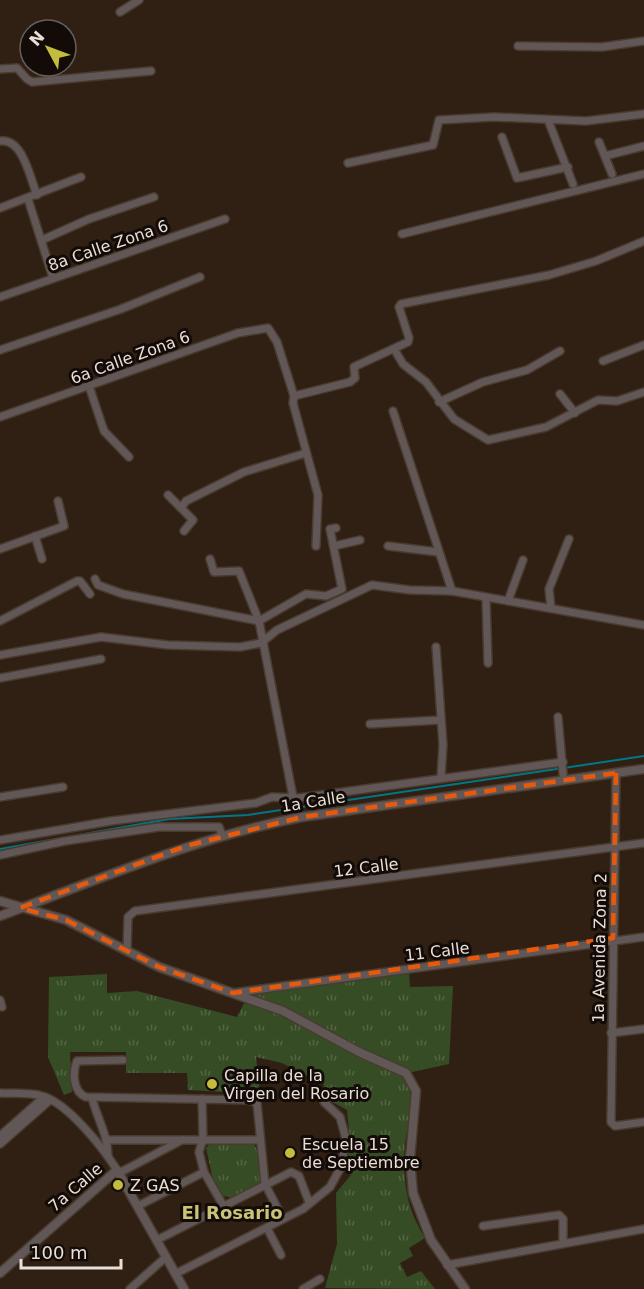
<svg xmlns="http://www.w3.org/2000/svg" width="644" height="1289" viewBox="0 0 644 1289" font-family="'DejaVu Sans',sans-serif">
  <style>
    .park { fill: url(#park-tufts) }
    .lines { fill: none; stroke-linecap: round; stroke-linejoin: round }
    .stream { stroke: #007789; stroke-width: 2 }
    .minor-casing { stroke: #4a3b2f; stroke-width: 10 }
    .tertiary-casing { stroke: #4a3b2f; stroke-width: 11 }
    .minor { stroke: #625757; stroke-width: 7 }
    .tertiary { stroke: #625757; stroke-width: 8 }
    .marked { fill: none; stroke: #e8590c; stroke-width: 4.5; stroke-dasharray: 12 8; stroke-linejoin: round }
    .poi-dot { fill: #c4bc3d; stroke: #120b07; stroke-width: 2 }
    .labels { text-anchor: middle; stroke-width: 6; stroke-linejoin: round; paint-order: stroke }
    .street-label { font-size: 16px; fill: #eadfd7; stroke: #120b07 }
    .poi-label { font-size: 16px; fill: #eadfd7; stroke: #120b07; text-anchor: start }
    .neighbourhood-label { font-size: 18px; font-weight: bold; fill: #c9c476; stroke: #120b07 }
  </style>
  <defs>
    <pattern id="park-tufts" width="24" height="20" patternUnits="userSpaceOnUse" patternTransform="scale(1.5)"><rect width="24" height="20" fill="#364c24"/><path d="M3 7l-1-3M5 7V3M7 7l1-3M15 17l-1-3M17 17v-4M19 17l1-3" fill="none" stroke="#536543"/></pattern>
  </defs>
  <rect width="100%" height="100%" fill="#302014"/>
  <g class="park">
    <path d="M409,973L410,987L453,986L449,1064L412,1072L406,1079C416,1098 408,1122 405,1143C402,1178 406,1209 425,1238L409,1248L413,1256L400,1263L407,1277L421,1271L435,1289L325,1288L337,1244L336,1193L351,1175L344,1170L350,1141L347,1110L321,1096L324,1085L282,1063L256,1057L260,1094L188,1090L187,1073H126V1052H70L72,1092L64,1095L48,1057L49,977L107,974V993L137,991L237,1017L249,994Z"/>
    <path d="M211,1143L254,1145C261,1155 264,1173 259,1185L235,1198L223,1196L213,1180L206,1148Z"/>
  </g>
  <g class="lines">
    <path class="stream" d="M0,849L169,819L248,815L644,756"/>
    <g class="minor-casing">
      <g id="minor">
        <path d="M120,12L139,0"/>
        <path d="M518,46L602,47L644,41"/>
        <path d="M0,69L17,68L27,79L32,82L151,71"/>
        <path d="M548,120L573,184"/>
        <path d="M502,137L517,178L568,167"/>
        <path d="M0,141C23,138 30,178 37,195"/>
        <path d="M599,142L612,174"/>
        <path d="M605,156L644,146"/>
        <path d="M348,163L433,145L439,120L494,117L586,121L644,114"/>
        <path d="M28,199L53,278"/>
        <path d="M0,208L81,177"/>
        <path d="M402,234L644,174"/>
        <path d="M42,240L89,219L154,197"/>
        <path d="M0,297L225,219"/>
        <path d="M394,349L403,364L426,382L454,419L488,440L546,427L598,400L617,401L644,392"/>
        <path d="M0,350L121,309L200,277"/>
        <path d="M603,361L644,345"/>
        <path d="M89,386L104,431L129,457"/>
        <path d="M560,394L575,413"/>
        <path d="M294,396L350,382L355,378L354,367L358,365L408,342L409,338L399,307L401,304L549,275L596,261L644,241"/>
        <path d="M439,402L483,382L527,370L560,351"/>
        <path d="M393,411L452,591"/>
        <path d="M0,417L238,333L268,328L277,342L294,396L293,403L318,495L316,546"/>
        <path d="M168,495L193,520L184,531"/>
        <path d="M181,508L186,501L244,472L306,453"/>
        <path d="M35,536L42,559"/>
        <path d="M334,546L360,540"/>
        <path d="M388,546L438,552"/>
        <path d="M0,549L64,526L58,501"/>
        <path d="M210,559L214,572L239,571L259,621L293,797"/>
        <path d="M95,579L98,585L123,594L259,621L306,594L326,596L342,589L330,529L336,528"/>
        <path d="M486,599L488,663"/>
        <path d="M508,601L523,560"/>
        <path d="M551,608L549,589L569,539"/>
        <path d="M0,621L77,581H80L90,594"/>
        <path d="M436,647L443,745L441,777"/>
        <path d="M0,655L101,637L168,645L240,647L261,643L277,630L372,585L410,590L452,591L644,625"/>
        <path d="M0,678L101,659"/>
        <path d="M558,717L563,774"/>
        <path d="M370,724L440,720"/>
        <path d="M616,773L611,1122L615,1126L644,1122"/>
        <path d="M0,797L63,787"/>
        <path d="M0,840L111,821L256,803L272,797L299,798L563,762"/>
        <path d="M0,855L65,841L159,827H219L222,835"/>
        <path d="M127,950L128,917L135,911L644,843"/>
        <path d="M233,993L644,937"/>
        <path d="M0,1000L2,1007"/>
        <path d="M611,1033L644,1029"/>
        <path d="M123,1060L77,1061C72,1073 73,1092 86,1097L248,1100L257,1103L265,1184L283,1219"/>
        <path d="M0,1093C13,1094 29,1092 42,1096C68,1103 103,1148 117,1170L121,1172L182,1140"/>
        <path d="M92,1098C97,1118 108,1135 108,1156"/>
        <path d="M202,1099L203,1139L199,1152L204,1172L223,1205"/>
        <path d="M0,1136L44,1097"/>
        <path d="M108,1140H260"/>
        <path d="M0,1144L50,1100"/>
        <path d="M138,1206L204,1172"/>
        <path d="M483,1226L559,1215L563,1219V1242"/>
        <path d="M267,1228L281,1255"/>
        <path d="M157,1240L291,1172L299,1176L309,1202"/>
        <path d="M447,1265L644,1229"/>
        <path d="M175,1274L303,1209L330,1187L341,1167L346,1139L340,1117L324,1102"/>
        <path d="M130,1289L166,1257"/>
        <path d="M303,1289L320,1279"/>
      </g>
    </g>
    <g class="tertiary-casing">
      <g id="tertiary">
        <path d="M0,901L66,920L159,967L283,1011L359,1052L406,1073L416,1091L410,1159L413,1193L431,1240L465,1289"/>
        <path d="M0,916C100,879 197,837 302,817L644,769"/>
        <path d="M0,1273L117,1170L184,1289"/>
      </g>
    </g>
    <use href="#minor" class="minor"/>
    <use href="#tertiary" class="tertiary"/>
  </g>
  <path class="marked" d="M616,773L613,938L233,993L159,967L66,920L20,908L186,846L302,817Z"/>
  <g class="poi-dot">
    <circle cx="212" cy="1084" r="6"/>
    <circle cx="290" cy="1153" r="6"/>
    <circle cx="118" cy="1185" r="6"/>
  </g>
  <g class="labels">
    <g class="street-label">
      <text transform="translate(108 245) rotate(-19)" y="6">8a Calle Zona 6</text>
      <text transform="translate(130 357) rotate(-20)" y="6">6a Calle Zona 6</text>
      <text transform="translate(313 801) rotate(-9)" y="6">1a Calle</text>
      <text transform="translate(366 867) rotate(-7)" y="6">12 Calle</text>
      <text transform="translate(599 948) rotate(-89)" y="6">1a Avenida Zona 2</text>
      <text transform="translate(437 951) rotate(-7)" y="6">11 Calle</text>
      <text transform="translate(75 1187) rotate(-41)" y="6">7a Calle</text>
    </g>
    <g class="poi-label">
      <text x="224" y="1081">Capilla de la<tspan x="224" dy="18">Virgen del Rosario</tspan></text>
      <text x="302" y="1150">Escuela 15<tspan x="302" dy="18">de Septiembre</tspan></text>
      <text x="130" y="1191">Z GAS</text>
    </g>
    <g class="neighbourhood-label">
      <text x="232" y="1219">El Rosario</text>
    </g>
  </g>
  <g transform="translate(48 48) rotate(311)"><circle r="28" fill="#120b07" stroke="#68605a" stroke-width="1.5"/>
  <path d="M0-4.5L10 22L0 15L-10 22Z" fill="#c4bc3d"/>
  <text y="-9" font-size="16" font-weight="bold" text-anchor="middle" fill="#eadfd7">N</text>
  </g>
  <path d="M21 1259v9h100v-9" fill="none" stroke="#eadfd7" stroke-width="3"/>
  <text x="30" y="1259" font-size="18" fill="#eadfd7" stroke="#120b07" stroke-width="4.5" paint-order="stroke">100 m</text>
</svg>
